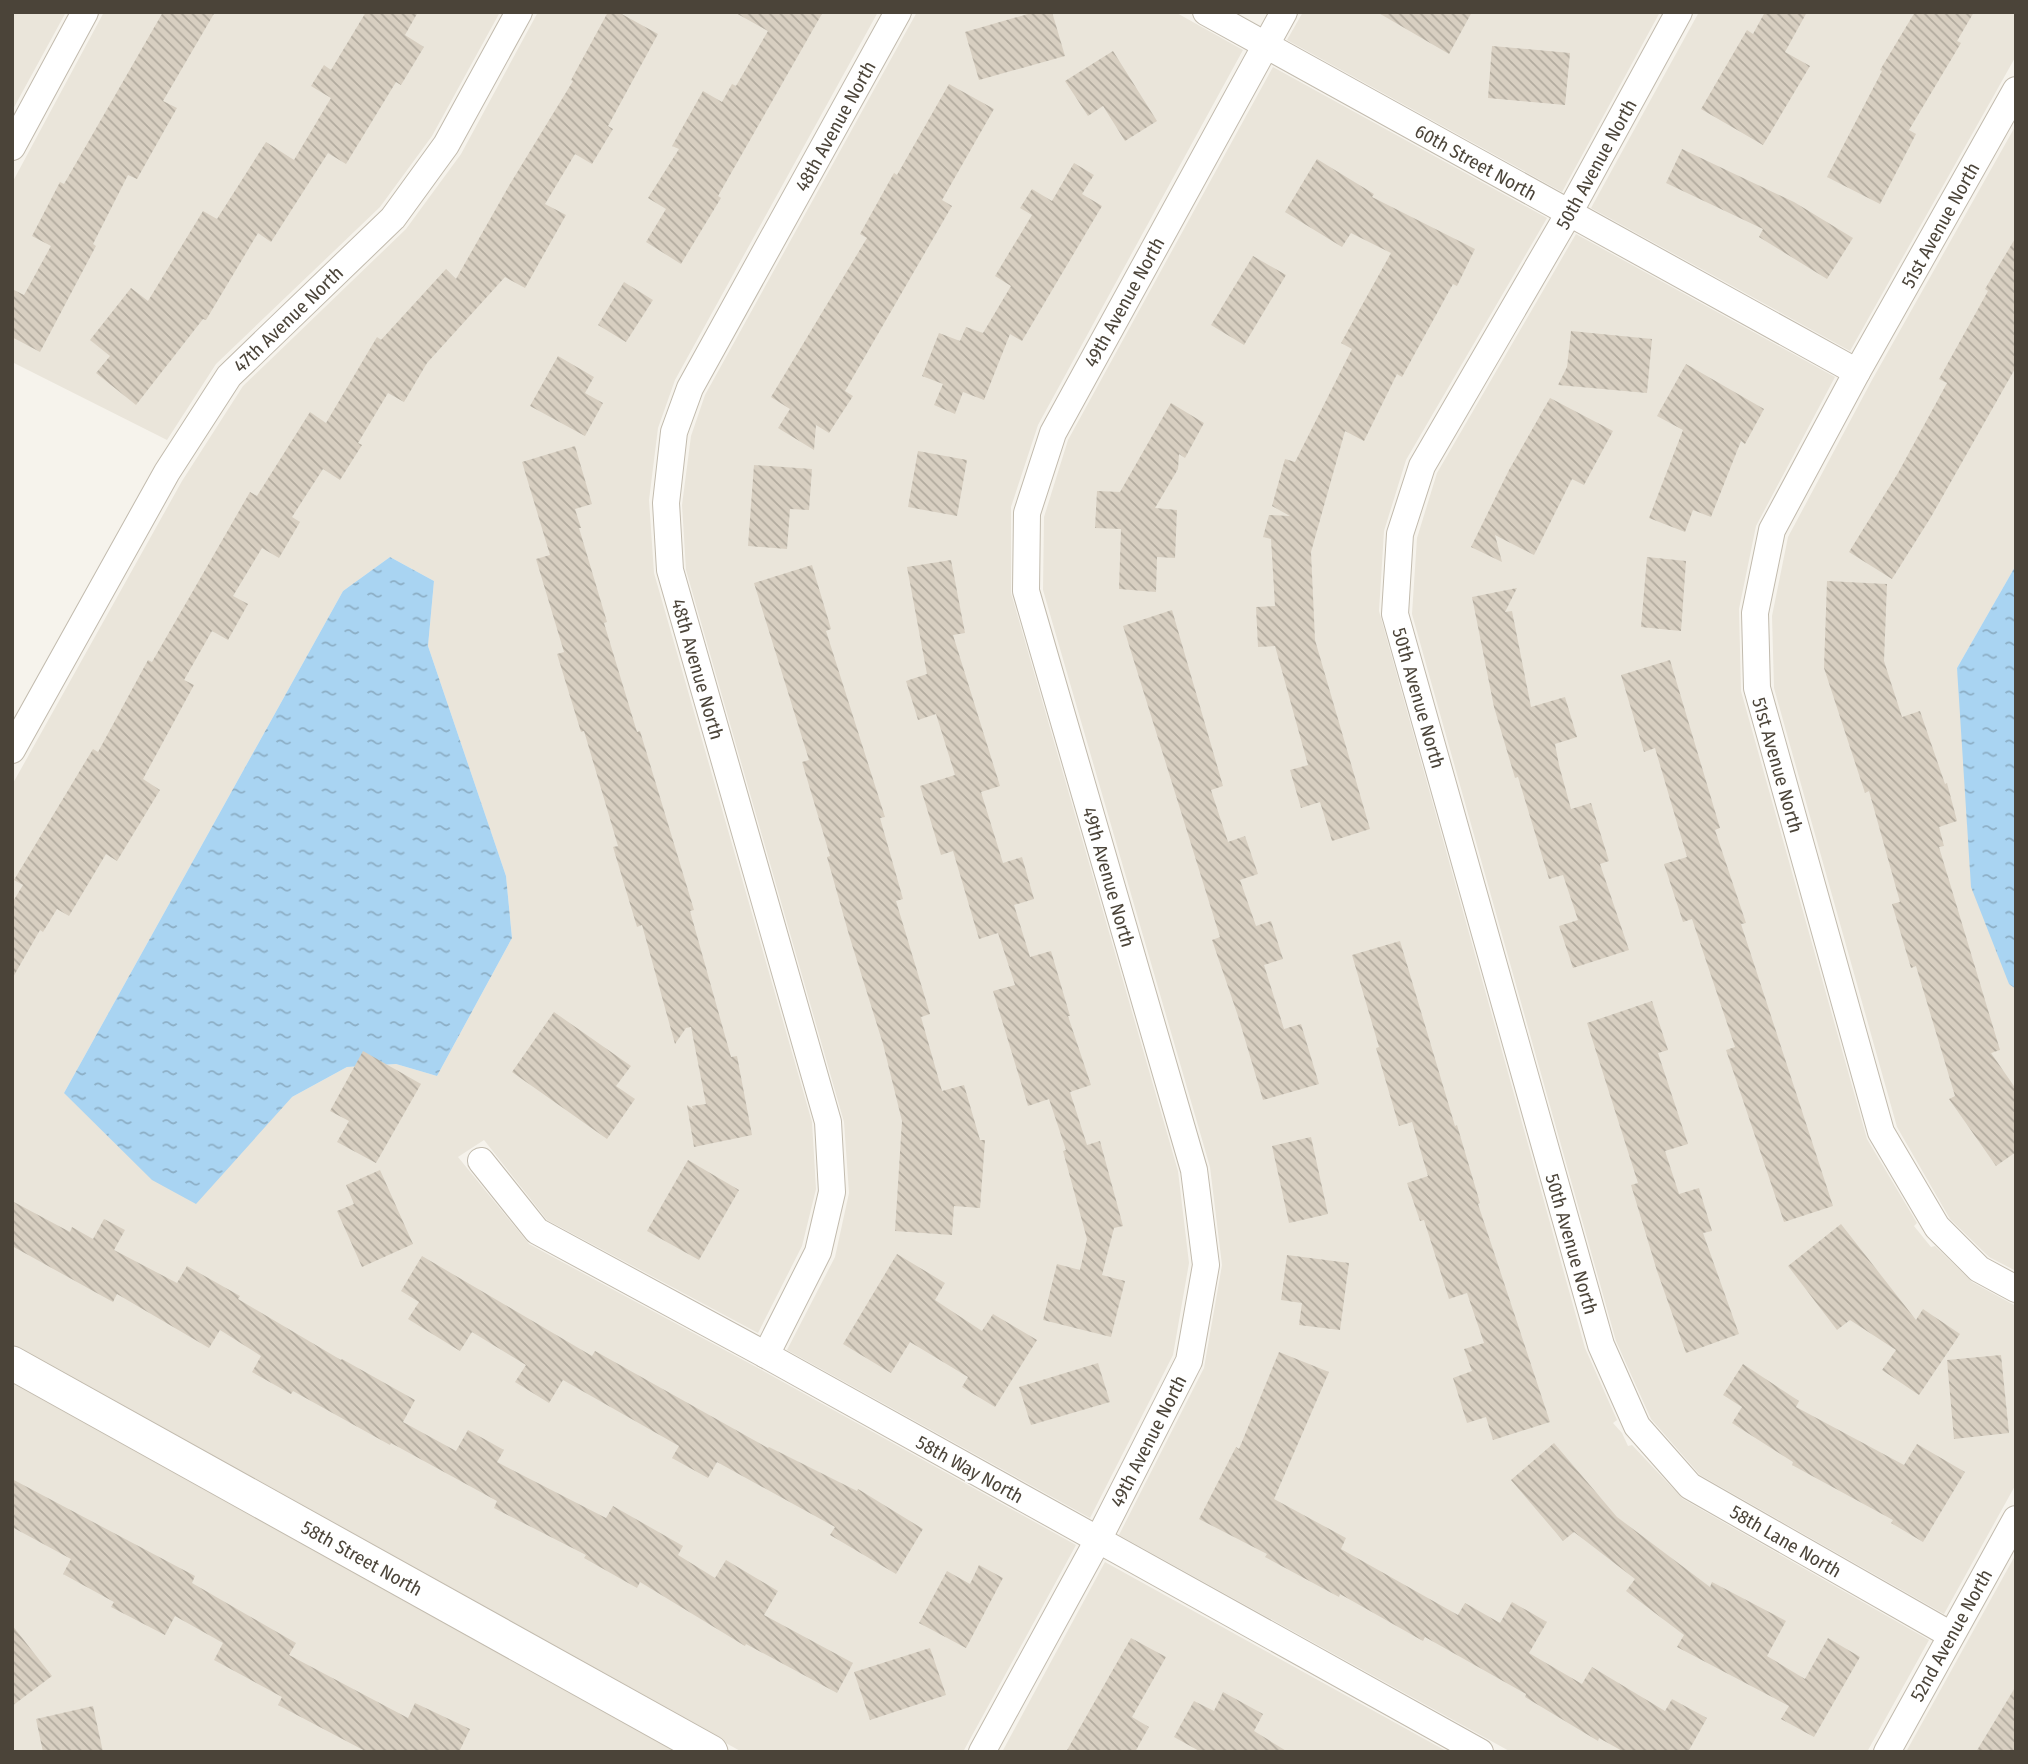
<svg xmlns="http://www.w3.org/2000/svg" width="2028" height="1764" viewBox="0 0 2028 1764" font-family="'Fira Sans Condensed',sans-serif">
  <style>
    .residential { fill: #eae5da; fill-rule: evenodd }
    .water { fill: url(#water-ripples) }
    .building { fill: url(#building-back-hatch) }
    .lines { fill: none; stroke-linecap: round; stroke-linejoin: round }
    .minor-casing { stroke: #c2bbae; stroke-width: 28 }
    .tertiary-casing { stroke: #c2bbae; stroke-width: 35 }
    .minor { stroke: #fff; stroke-width: 26 }
    .tertiary { stroke: #fff; stroke-width: 33 }
    .labels { text-anchor: middle; stroke-width: 5; stroke-linejoin: round; paint-order: stroke }
    .street-label { font-size: 19px; fill: #4b4439; stroke: #fff }
  </style>
  <defs>
    <pattern id="water-ripples" width="26" height="14" patternUnits="userSpaceOnUse" patternTransform="scale(1.75)"><rect width="26" height="14" fill="#a9d4f2"/><path d="M2 4q2-2 4 0t4 0M15 11q2-2 4 0t4 0" fill="none" stroke="#8caec5"/></pattern>
    <pattern id="building-back-hatch" width="6" height="6" patternUnits="userSpaceOnUse" patternTransform="scale(1.75)"><rect width="6" height="6" fill="#d8cfc1"/><path d="M-1 5l2 2M0 0l6 6M5-1l2 2" fill="none" stroke="#b1aa9e"/></pattern>
  </defs>
  <rect width="100%" height="100%" fill="#f6f3ec"/>
  <g class="residential">
    <path d="M12,12H66L12,111Z"/>
    <path d="M104,12H500L432,136L380,207L216,364L167,440L12,362V183Z"/>
    <path d="M538,12H878L675,380L658,428L649,500L654,573L812,1122L816,1189L802,1246L758,1333L547,1220L484,1140L458,1157L529,1244L758,1368L1076,1545L963,1752H742L12,1346V785L182,481L243,386L406,229L461,154ZM390,557L434,581L428,646L506,876L512,938L437,1076L396,1064L347,1067L292,1097L64,1093L343,591Z"/>
    <path d="M917,12H1175L1243,50L1038,425L1011,507V593L1178,1171L1189,1263L1173,1355L1090,1518L787,1350L835,1257L849,1193L844,1122L686,570L682,505L691,436L705,395Z"/>
    <path d="M1303,12H1660L1562,192L1287,40Z"/>
    <path d="M1699,12H2016V56L1850,351L1591,208Z"/>
    <path d="M1273,67L1547,218L1406,460L1384,531L1379,611L1585,1348L1617,1420L1613,1423L1622,1433L1628,1446L1632,1445L1683,1499L1929,1640L1867,1752H1511L1119,1535L1204,1368L1222,1265L1210,1167L1043,590L1044,517L1068,440Z"/>
    <path d="M2016,125V565L1957,668L2009,984L2016,989V1271L1989,1257L1950,1219L1897,1127L1774,688L1772,616L1788,537L1872,380Z"/>
    <path d="M1576,234L1835,377L1756,526L1739,609L1741,691L1867,1139L1917,1223L1914,1226L1931,1247L1935,1246L1972,1282L2016,1306V1484L1944,1614L1700,1475L1651,1419L1616,1341L1412,614L1417,538L1437,473Z"/>
    <path d="M12,1381L680,1752H12Z"/>
    <path d="M2016,1554V1752H1906Z"/>
    <path d="M1105,1562L1448,1752H1002Z"/>
  </g>
  <g class="water">
    <path d="M390,557L434,581L428,646L506,876L512,938L437,1076L396,1064L347,1067L292,1097L196,1204L152,1180L64,1093L343,591Z"/>
    <path d="M2016,565V989L2009,984L1971,887L1957,668Z"/>
  </g>
  <g class="building">
    <path d="M163,12H215L163,101L177,108L137,179L128,175L93,244L96,246L40,352L12,337V289L24,295L51,246L32,236L60,182L64,184Z"/>
    <path d="M366,12H418L405,35L424,47L401,85L396,82L346,164L328,153L271,242L258,233L206,320L203,319L136,405L96,373L110,356L90,340L131,288L148,301L203,211L217,219L266,142L294,160L331,98L311,86L324,65L331,70Z"/>
    <path d="M608,12H618L658,34L608,126L613,129L592,164L575,154L545,204L566,215L525,288L505,277L427,363L404,402L388,393L358,443L362,445L340,480L323,469L292,517L300,522L279,558L262,548L233,596L248,604L228,640L212,631L184,680L194,685L143,779L160,790L117,861L106,854L69,916L57,909L43,932L40,930L12,979V903L23,885L14,880L93,749L98,752L148,660L152,662L250,492L257,496L310,412L326,423L377,337L381,340L446,269L456,279L510,184L573,81L571,80Z"/>
    <path d="M734,12H823L718,196L721,198L681,264L646,242L666,209L648,198L679,149L672,146L703,91L722,102L732,84L736,86L768,31Z"/>
    <path d="M1035,12H1052L1065,56L979,80L965,32Z"/>
    <path d="M1377,12H1472L1449,54Z"/>
    <path d="M1765,12H1807L1785,52L1810,66L1763,145L1701,109L1747,30L1753,34Z"/>
    <path d="M1915,12H1974L1957,41L1961,43L1909,130L1916,134L1880,204L1827,177L1882,71L1880,70Z"/>
    <path d="M1492,46L1570,53L1565,105L1488,98Z"/>
    <path d="M1113,51L1157,121L1125,141L1103,106L1088,116L1065,81Z"/>
    <path d="M949,84L994,109L942,200L952,206L845,391L853,396L829,433L816,425L814,450L778,428L790,409L771,397L867,238L860,234L894,173L897,175Z"/>
    <path d="M1682,149L1794,202L1853,238L1827,279L1759,237L1763,229L1666,183Z"/>
    <path d="M1317,159L1374,194L1372,197L1475,249L1457,286L1453,284L1402,377L1397,374L1364,441L1345,431L1311,552L1315,640L1370,829L1332,841L1320,802L1301,808L1290,770L1308,765L1275,646L1258,647L1256,607L1275,606L1271,539L1263,537L1269,515L1290,516L1272,506L1285,459L1295,462L1352,349L1341,343L1391,253L1351,233L1342,247L1285,212Z"/>
    <path d="M1074,163L1094,175L1082,194L1102,206L1022,341L1010,334L984,400L963,392L955,414L934,405L943,384L922,376L939,333L960,341L966,327L983,333L1011,286L995,276L1032,215L1020,208L1032,189L1052,201Z"/>
    <path d="M2016,237V367L1931,517L1892,579L1849,552L1898,473L1947,383L1939,379L1988,291L1985,289Z"/>
    <path d="M1253,256L1286,275L1244,345L1211,325Z"/>
    <path d="M624,282L653,300L626,342L598,325Z"/>
    <path d="M1571,331L1652,339L1647,393L1558,385L1567,367Z"/>
    <path d="M558,356L594,377L585,393L603,403L585,436L530,406Z"/>
    <path d="M1686,364L1764,409L1745,444L1741,441L1711,517L1693,510L1685,532L1649,518L1683,430L1657,416Z"/>
    <path d="M1550,398L1613,431L1584,485L1572,479L1534,555L1495,535L1502,562L1471,547L1509,470Z"/>
    <path d="M1171,403L1204,423L1185,458L1179,454L1178,469L1155,508L1177,510L1175,558L1157,557L1156,592L1119,589L1121,529L1095,528L1097,491L1120,492Z"/>
    <path d="M575,446L592,504L575,509L581,528H579L607,622L604,623L637,732L640,731L694,910L690,911L731,1057L737,1056L752,1135L694,1147L687,1105L693,1109L692,1106L706,1104L691,1027L686,1028L675,1044L642,925L637,927L613,847L618,846L584,731L581,732L557,654L564,652L536,559L550,555L522,462Z"/>
    <path d="M918,451L967,460L957,516L908,507Z"/>
    <path d="M754,465L812,469L809,510L790,509L787,549L748,546Z"/>
    <path d="M1647,557L1686,561L1681,631L1641,627Z"/>
    <path d="M951,560L965,633L953,635L1000,786L981,792L1003,863L1022,857L1034,899L1014,905L1030,957L1051,951L1070,1016H1068L1091,1085L1070,1092L1087,1145L1100,1141L1123,1226L1114,1228L1102,1275L1125,1281L1111,1337L1043,1320L1057,1264L1080,1270L1087,1239L1063,1151L1066,1150L1049,1099L1028,1106L993,991L1015,985L998,933L979,939L953,851L941,855L920,786L955,775L936,714L918,720L906,681L927,674L907,567Z"/>
    <path d="M812,565L831,629L826,631L885,817L880,818L903,899L896,901L930,1014L921,1017L942,1091L964,1085L980,1140H985L980,1208L954,1206L952,1235L895,1231L902,1121L883,1044L849,935L827,857L830,856L802,762L809,760L754,583Z"/>
    <path d="M1827,581L1887,584L1884,661L1902,717L1920,711L1945,784L1947,783L1957,821L1939,827L1944,846L1939,847L2000,1050L1991,1053L2016,1089V1152L1996,1166L1949,1099L1955,1096L1916,966L1911,968L1892,904L1900,902L1869,791L1865,793L1824,668Z"/>
    <path d="M1517,588L1505,612L1512,611L1531,707L1565,697L1577,737L1555,744L1559,765L1571,809L1591,803L1609,861L1600,864L1629,950L1573,968L1559,926L1578,920L1563,875L1549,879L1518,777L1515,778L1494,707L1472,597Z"/>
    <path d="M1172,610L1223,786L1211,790L1228,842L1245,836L1258,874L1240,880L1256,926L1271,921L1283,959L1264,965L1284,1029L1301,1024L1319,1084L1263,1100L1238,1016L1212,940L1220,937L1123,626Z"/>
    <path d="M1670,660L1720,828L1715,830L1746,923L1741,924L1833,1206L1784,1222L1726,1050L1735,1047L1692,919L1683,922L1664,864L1687,857L1655,748L1644,752L1621,675Z"/>
    <path d="M1400,941L1455,1126L1457,1125L1480,1203L1478,1204L1550,1422L1493,1440L1486,1417L1467,1423L1453,1378L1472,1371L1464,1349L1484,1343L1467,1293L1449,1299L1424,1220L1420,1221L1407,1183L1428,1176L1412,1122L1399,1126L1376,1048L1379,1047L1352,955Z"/>
    <path d="M1652,1001L1668,1050L1658,1053L1688,1144L1665,1151L1679,1194L1699,1188L1712,1231L1703,1233L1739,1334L1686,1353L1657,1271L1631,1185L1638,1183L1587,1023Z"/>
    <path d="M554,1012L631,1066L616,1086L635,1099L607,1139L512,1072Z"/>
    <path d="M363,1051L421,1084L376,1163L337,1142L349,1121L330,1111Z"/>
    <path d="M1311,1137L1328,1214L1289,1223L1272,1146Z"/>
    <path d="M688,1160L739,1190L699,1260L647,1231Z"/>
    <path d="M380,1170L413,1244L362,1267L337,1211L354,1204L346,1185Z"/>
    <path d="M12,1201L70,1232L72,1227L93,1239L104,1219L125,1230L114,1250L177,1283L187,1266L240,1296L238,1299L341,1360L342,1359L415,1400L403,1422L456,1451L468,1430L504,1450L497,1462L606,1518L613,1506L683,1546L678,1555L715,1578L726,1560L778,1591L764,1615L853,1663L837,1693L746,1644L745,1646L640,1582L637,1588L584,1558L586,1555L494,1508L497,1501L391,1443L390,1445L293,1391L291,1394L252,1372L261,1356L220,1330L209,1348L117,1294L113,1302L12,1246Z"/>
    <path d="M1841,1224L1916,1320L1923,1309L1960,1334L1919,1395L1882,1370L1896,1350L1850,1320L1837,1330L1788,1266Z"/>
    <path d="M897,1254L945,1283L935,1300L982,1331L993,1314L1037,1340L995,1407L962,1387L968,1377L910,1342L891,1373L843,1344Z"/>
    <path d="M1287,1255L1349,1263L1340,1330L1299,1325L1302,1303L1281,1300Z"/>
    <path d="M422,1256L592,1356L595,1351L768,1448L769,1447L857,1491L858,1489L923,1529L896,1574L830,1535L835,1527L717,1462L708,1478L672,1458L679,1446L563,1380L549,1403L515,1382L526,1365L472,1332L460,1351L408,1319L419,1302L401,1291Z"/>
    <path d="M1279,1352L1329,1372L1274,1499L1346,1538L1341,1549L1458,1615L1465,1603L1500,1623L1512,1602L1547,1622L1529,1653L1582,1684L1592,1667L1665,1711L1672,1699L1707,1718L1688,1752H1624L1599,1738L1598,1741L1525,1697L1526,1694L1425,1637L1423,1641L1340,1594L1339,1597L1265,1557L1267,1554L1199,1519L1236,1447L1239,1449Z"/>
    <path d="M2001,1355L2009,1433L1954,1439L1947,1360Z"/>
    <path d="M1098,1363L1110,1402L1031,1425L1019,1387Z"/>
    <path d="M1743,1364L1799,1401L1796,1407L1904,1465L1917,1444L1965,1472L1923,1542L1891,1523L1893,1520L1792,1465L1793,1462L1732,1423L1742,1407L1723,1395Z"/>
    <path d="M1554,1443L1617,1517L1710,1587L1712,1582L1786,1621L1767,1656L1805,1679L1828,1638L1860,1657L1814,1737L1781,1719L1789,1706L1677,1647L1684,1635L1626,1591L1635,1579L1574,1532L1563,1541L1511,1480Z"/>
    <path d="M12,1479L195,1576L192,1583L296,1643L289,1655L408,1718L415,1703L470,1729L459,1752H367L278,1705L282,1697L214,1660L223,1643L175,1616L165,1635L111,1607L114,1602L63,1574L71,1559L12,1527Z"/>
    <path d="M979,1565L1003,1578L966,1648L919,1623L947,1571L970,1584Z"/>
    <path d="M12,1625L52,1676L12,1706Z"/>
    <path d="M1131,1638L1166,1657L1132,1717L1149,1727L1135,1752H1066Z"/>
    <path d="M930,1648L946,1695L870,1720L854,1672Z"/>
    <path d="M2016,1686V1752H1976Z"/>
    <path d="M1223,1692L1263,1714L1254,1731L1288,1752H1201L1174,1737L1194,1701L1214,1711Z"/>
    <path d="M93,1706L103,1752H43L36,1719Z"/>
  </g>
  <g class="lines">
    <g class="minor-casing">
      <g id="minor">
        <path d="M1206,12L1857,372"/>
        <path d="M1679,12L1569,213L1422,466L1400,534L1395,614L1601,1345L1637,1426L1690,1486L1951,1635"/>
        <path d="M2016,90L1857,372L1772,530L1755,613L1757,688L1881,1132L1937,1227L1979,1269L2016,1289"/>
        <path d="M12,147L85,12"/>
        <path d="M12,750L167,472L229,376L393,218L446,145L519,12"/>
        <path d="M481,1161L537,1231L766,1355L1480,1752"/>
        <path d="M766,1355L818,1252L832,1192L828,1122L670,570L666,503L674,432L690,388L898,12"/>
        <path d="M982,1752L1098,1540L1189,1361L1206,1265L1194,1170L1026,591L1027,513L1053,433L1284,12"/>
        <path d="M1887,1752L2016,1519"/>
      </g>
    </g>
    <g class="tertiary-casing">
      <path id="tertiary" d="M12,1363L711,1752"/>
    </g>
    <use href="#minor" class="minor"/>
    <use href="#tertiary" class="tertiary"/>
  </g>
  <g class="labels">
    <g class="street-label">
      <text transform="translate(835 126) rotate(-61)" y="7">48th Avenue North</text>
      <text transform="translate(1476 162) rotate(29)" y="7">60th Street North</text>
      <text transform="translate(1596 164) rotate(-61)" y="7">50th Avenue North</text>
      <text transform="translate(1940 225) rotate(-61)" y="7">51st Avenue North</text>
      <text transform="translate(1124 302) rotate(-61)" y="7">49th Avenue North</text>
      <text transform="translate(288 319) rotate(-44)" y="7">47th Avenue North</text>
      <text transform="translate(698 669) rotate(74)" y="7">48th Avenue North</text>
      <text transform="translate(1419 698) rotate(74)" y="7">50th Avenue North</text>
      <text transform="translate(1778 765) rotate(74)" y="7">51st Avenue North</text>
      <text transform="translate(1109 877) rotate(74)" y="7">49th Avenue North</text>
      <text transform="translate(1572 1244) rotate(74)" y="7">50th Avenue North</text>
      <text transform="translate(1148 1441) rotate(-63)" y="7">49th Avenue North</text>
      <text transform="translate(970 1469) rotate(29)" y="7">58th Way North</text>
      <text transform="translate(1786 1541) rotate(30)" y="7">58th Lane North</text>
      <text transform="translate(362 1558) rotate(29)" y="7">58th Street North</text>
      <text transform="translate(1951 1635) rotate(-61)" y="7">52nd Avenue North</text>
    </g>
  </g>
  <rect width="2028" height="1764" fill="none" stroke="#4b4439" stroke-width="28"/>
</svg>
